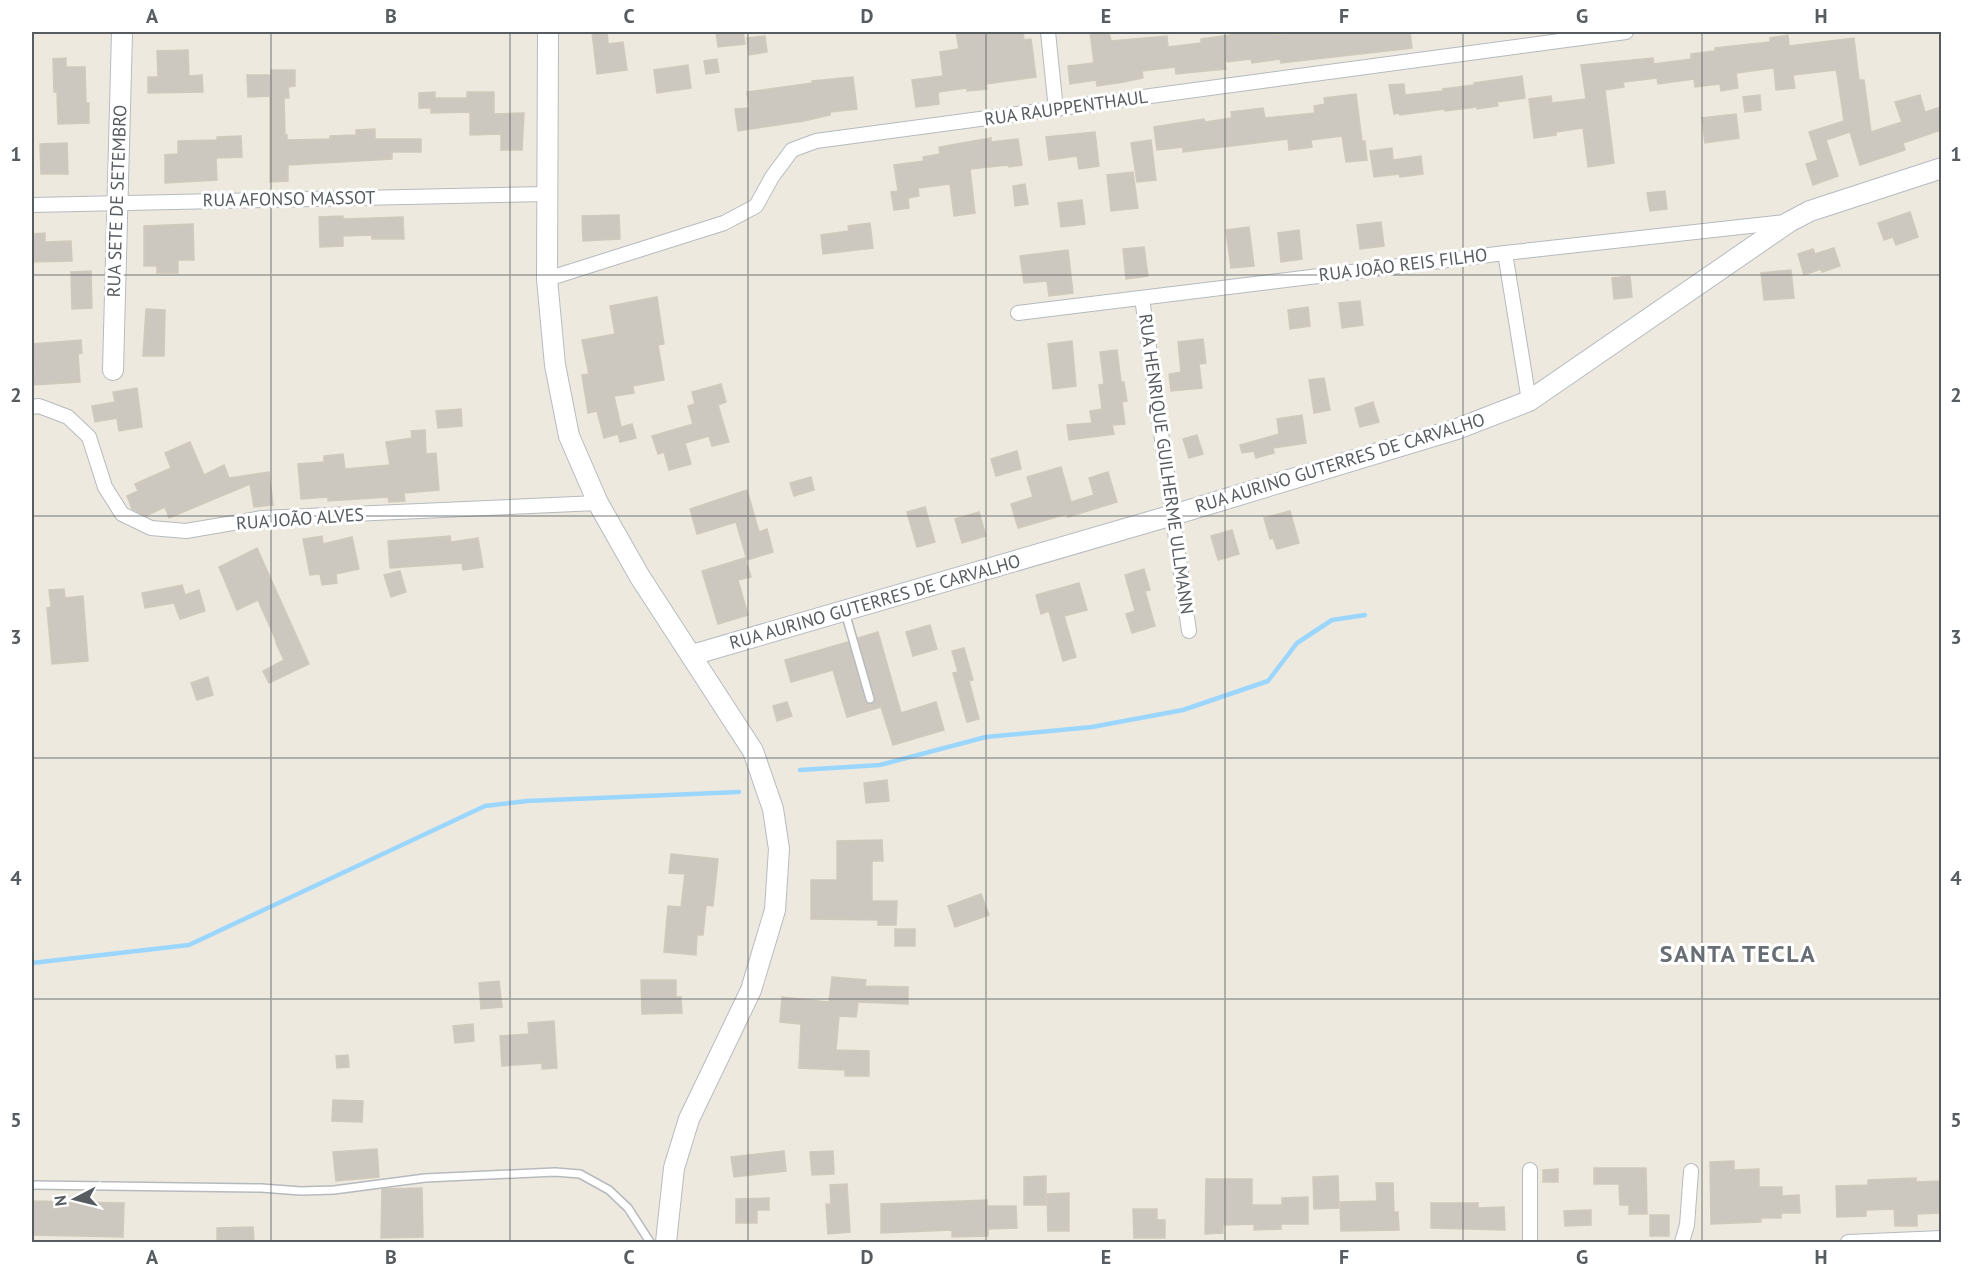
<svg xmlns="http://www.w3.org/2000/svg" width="1973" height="1274" viewBox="0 0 1973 1274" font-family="'PT Sans',sans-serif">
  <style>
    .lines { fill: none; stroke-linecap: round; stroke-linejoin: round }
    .stream { stroke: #9bd6ff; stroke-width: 4.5 }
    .building { fill: #ccc7bf; stroke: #d1cabc; stroke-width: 1.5 }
    .lane-casing { stroke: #b6babf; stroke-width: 10 }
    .street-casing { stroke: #b6babf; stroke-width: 16 }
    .secondary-casing { stroke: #b7bbc2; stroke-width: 22 }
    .lane { stroke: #fff; stroke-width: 7 }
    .street { stroke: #fff; stroke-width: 14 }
    .secondary { stroke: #fff; stroke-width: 20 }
    .grid { fill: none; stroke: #575c61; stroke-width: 1.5; stroke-opacity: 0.55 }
    .labels { text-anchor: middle; stroke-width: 6; stroke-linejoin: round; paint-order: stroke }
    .street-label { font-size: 18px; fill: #575c61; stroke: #fff }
    .district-label { font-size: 24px; font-weight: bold; letter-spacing: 1.5px; fill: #686e73; stroke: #fff }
    .neatline { fill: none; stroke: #575c61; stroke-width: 2 }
    .grid-label { font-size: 20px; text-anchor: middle; font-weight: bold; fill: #575c61 }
  </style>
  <rect width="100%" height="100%" fill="#ede9de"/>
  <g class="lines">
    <g class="stream">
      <path d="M800,770L880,765L986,737L1092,727L1183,710L1268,681L1297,643L1332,620L1365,615"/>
      <path d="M32,963L189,945L485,806L527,801L739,792"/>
    </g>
  </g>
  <g class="building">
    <path d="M592,32H607L608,44L623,42L627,70L597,74Z"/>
    <path d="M716,32H743L745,44L718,47Z"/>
    <path d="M956,32H1023L1024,40L1031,39L1036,77L986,84L987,89L967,91V88L938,92L939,104L916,107L912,80L943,76L940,52L959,49Z"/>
    <path d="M1090,32H1109L1111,41L1167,36L1168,47L1201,43V39L1231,35L1230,32H1255L1256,33L1273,32V35L1299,32H1410L1412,48L1281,63L1280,59L1252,63L1251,59L1225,62L1226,69L1176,74L1175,67L1142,71L1143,78L1124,82L1097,86L1096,80L1070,84L1068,66L1094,63Z"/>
    <path d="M1788,35L1789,46L1854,38L1859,80H1864L1871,132L1902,122L1895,102L1920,95L1925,112L1941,107V130L1903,143L1905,150L1860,165L1850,132L1826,140L1838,176L1813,185L1806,164L1818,160L1809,132L1844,121L1837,74L1836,70L1793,75L1795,88L1776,90L1774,68L1736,73L1738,88L1721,91L1720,84L1695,87L1694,79L1658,84L1657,78L1623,82L1624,87L1605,90L1614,163L1588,167L1583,128L1556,132V135L1534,138L1529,99L1551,96L1552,103L1586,99L1581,65L1653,58L1654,64L1691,59V54L1715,51V48L1770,42V38Z"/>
    <path d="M765,36L767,52L749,55L747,38Z"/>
    <path d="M188,50L189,76L202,75L203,92L148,93V77H158L157,51Z"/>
    <path d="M66,58V67H85L86,103H89V123L58,124L57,92H54L53,59Z"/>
    <path d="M717,59L719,72L706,74L704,61Z"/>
    <path d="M688,65L691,88L657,93L654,70Z"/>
    <path d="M271,70H295V86L288,87L289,98H284L285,135H287V140L330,139V136L356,135V130L375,129V139H421V152H392V159L288,165V181L270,182V96L248,97L247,75H271Z"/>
    <path d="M1522,76L1525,98L1497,102L1498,106L1477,109V107L1445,111V109L1400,115L1399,113L1394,114L1389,85L1404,84L1405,95L1443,91V89L1474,85V83Z"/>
    <path d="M853,77L857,109L830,112V115L804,121L738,131L735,109L749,108L747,92L812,83V81Z"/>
    <path d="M435,92V98H467V92H494V114L524,113L522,150H501V134L470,135V112L431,113V108H419V93Z"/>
    <path d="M1356,94L1362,141H1365L1367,160L1346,162L1342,136L1311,140L1312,147L1289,150L1288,139L1183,152V147L1157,150L1154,127L1204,119L1205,122L1232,118L1231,112L1263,108L1265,118L1315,113L1314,106L1325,104L1324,98Z"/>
    <path d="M1760,95L1761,110L1745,112L1743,97Z"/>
    <path d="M1736,114L1739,138L1705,143L1702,118Z"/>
    <path d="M1095,132L1099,166L1079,169L1077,156L1049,160L1046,137Z"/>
    <path d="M241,136L242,157L216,158L217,180L165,183V155L178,154V141L217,140V137Z"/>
    <path d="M991,138V142L1018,139L1022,165L1009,167L1008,165L970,169L975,213L954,216L950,184L918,188L919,196L908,198L909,208L894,210L891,192L898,191L894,165L924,161L923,157L940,154L939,147Z"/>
    <path d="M1151,140L1156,180L1137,182L1131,143Z"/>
    <path d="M67,143L68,174H41L40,144Z"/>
    <path d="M1392,148L1393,160L1421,156L1423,174L1400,177L1399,174L1374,177L1370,151Z"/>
    <path d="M1133,172L1138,208L1111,211L1107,175Z"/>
    <path d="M1025,184L1028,204L1015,206L1013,186Z"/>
    <path d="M1665,191L1667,209L1650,211L1647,193Z"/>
    <path d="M1082,200L1085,224L1061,227L1058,203Z"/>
    <path d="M1910,212L1918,237L1896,245L1893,237L1884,240L1878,223Z"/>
    <path d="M619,215L620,239L583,241L582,216Z"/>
    <path d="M343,216V219L403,217L404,239H372V235L343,236V246L320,247L319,217Z"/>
    <path d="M1381,222L1384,246L1360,249L1357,225Z"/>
    <path d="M870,223L873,248L823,254L821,235L849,231L848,226Z"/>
    <path d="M193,224L194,260H178V273H157V266H144V226Z"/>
    <path d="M1249,227L1254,266L1231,268L1226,230Z"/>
    <path d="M1299,230L1302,259L1281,262L1278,233Z"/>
    <path d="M45,233V242L71,241L72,261L32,262V234Z"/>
    <path d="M1144,247L1148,276L1126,279L1123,249Z"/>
    <path d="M1834,248L1840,266L1822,272L1821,269L1804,275L1798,254L1813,249L1815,254Z"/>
    <path d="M1068,250L1073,293L1049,296L1047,281L1024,283L1020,256Z"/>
    <path d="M1791,270L1794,298L1764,300L1761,273Z"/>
    <path d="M91,271L92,308L72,309L71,272Z"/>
    <path d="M1630,276L1632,297L1614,299L1612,278Z"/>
    <path d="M657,297L664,344L658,345L664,380L633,386L634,393L614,396L621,427L632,424L636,438L620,442L618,434L604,438L597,411L588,413L582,375L589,374L582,340L615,334L610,306Z"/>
    <path d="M1360,301L1363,325L1342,328L1339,303Z"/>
    <path d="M1308,307L1310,326L1290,329L1288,310Z"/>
    <path d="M146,309L165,310L164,356H143Z"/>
    <path d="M1203,339L1206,363L1199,364L1202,388L1171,391L1169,374L1181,372L1178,342Z"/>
    <path d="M81,340L82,353L78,354L80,382L32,385V372H35L32,344Z"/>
    <path d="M1072,341L1076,386L1053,389L1048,344Z"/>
    <path d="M1117,350L1121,382H1124L1127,401L1122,402L1125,424L1112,425L1114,434L1069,440L1067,425L1092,423L1090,411L1102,409L1099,385L1104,384L1100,352Z"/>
    <path d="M1324,378L1330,410L1314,413L1309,380Z"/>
    <path d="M721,384L726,402L718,405L729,442L712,446L709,436L685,443L691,464L669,470L664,452L658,454L652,436L693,424L688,406L695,404L692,392Z"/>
    <path d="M137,388L142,427L119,431L117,418L95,422L92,406L115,402L113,392Z"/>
    <path d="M1373,402L1379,422L1360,427L1355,408Z"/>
    <path d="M461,409L462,426L438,428L436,411Z"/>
    <path d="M1302,415L1306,443L1273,448L1274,453L1256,458L1254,451L1242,453L1240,445L1279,434L1277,419Z"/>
    <path d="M425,430L426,454L436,453L439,490L404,493L405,501L389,502L388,497L328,501V497L301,499L298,464L324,462V456L343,454L345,469L390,465L386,442L412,438L411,431Z"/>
    <path d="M1197,435L1203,454L1189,458L1183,439Z"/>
    <path d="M190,442L204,475L224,465L229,478L269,472L273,505L254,507L250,484L169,518L165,507L146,516L132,509L127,496L138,491L135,484L171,468L165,453Z"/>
    <path d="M1017,451L1021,469L996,476L991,459Z"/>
    <path d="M1061,467L1071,502L1094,495L1089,478L1108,472L1117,502L1068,517L1067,514L1018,528L1011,504L1033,497L1027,477Z"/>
    <path d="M811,477L814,490L794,496L790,483Z"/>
    <path d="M747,490L759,532L767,529L773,552L747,560L736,522L697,534L690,509Z"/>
    <path d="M925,507L935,542L917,547L907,512Z"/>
    <path d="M1290,511L1299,543L1277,549L1273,538L1270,539L1264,518Z"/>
    <path d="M979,512L986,536L962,543L955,519Z"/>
    <path d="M1232,530L1239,554L1218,560L1211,536Z"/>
    <path d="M322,536L323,544L352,537L359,569L336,574L337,583L322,585L320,574L310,575L303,539Z"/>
    <path d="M450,536L451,542L478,538L483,567L463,570L462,563L390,568L388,541Z"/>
    <path d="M257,548L309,664L269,683L263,671L284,660L276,643H277L258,600L237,610L219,567Z"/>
    <path d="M745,558L751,577L738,580L748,615L718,624L702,571Z"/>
    <path d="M1144,569L1150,590L1145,591L1155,626L1132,633L1126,614L1135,611L1125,575Z"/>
    <path d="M400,571L406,592L391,597L384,575Z"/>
    <path d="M1079,583L1087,610L1064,616L1076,657L1063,661L1049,611L1041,614L1036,595Z"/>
    <path d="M182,585L185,595L199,590L205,611L180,619L174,603L145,608L142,593Z"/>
    <path d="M64,589L65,598L83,596L88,661L52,664L47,608L51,607L49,590Z"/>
    <path d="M930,625L937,649L913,656L906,632Z"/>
    <path d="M878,632L901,713L936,702L944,730L893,745L881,707L847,717L833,670L791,682L785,660L848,642L865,701L868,704H872L875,697L858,638Z"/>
    <path d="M964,648L973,680L969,681L979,719L967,722L953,673L958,672L952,651Z"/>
    <path d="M208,677L213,695L197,700L191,683Z"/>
    <path d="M787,702L792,716L777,721L773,706Z"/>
    <path d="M887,780L889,801L866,803L864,783Z"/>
    <path d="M882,840L883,861H872V901H897L896,925H878V920L811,919V880H837V841Z"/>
    <path d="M671,854L718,859L713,906L706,905L703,935H697L696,955L664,952L668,906L681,907L685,874L669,873Z"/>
    <path d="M981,894L989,915L955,927L948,906Z"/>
    <rect x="895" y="929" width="20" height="17"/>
    <path d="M832,977L866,980L865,986L908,987V1004L858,1002L856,1017L839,1016L836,1050L869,1051V1076H845V1070L799,1068L801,1024L780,1022L782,997L829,1002Z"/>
    <path d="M641,980H676V997H681L682,1013L642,1014Z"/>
    <path d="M499,981L502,1007L481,1009L479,983Z"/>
    <path d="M554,1021L557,1068L542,1069V1063L502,1066L500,1036L529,1034L528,1023Z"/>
    <path d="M473,1024L474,1041L455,1043L453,1026Z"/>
    <path d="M348,1055L349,1067L337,1068L336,1056Z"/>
    <path d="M333,1100L363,1101L362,1122L332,1121Z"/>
    <path d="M377,1149L379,1177L336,1181L333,1152Z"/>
    <path d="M784,1151L786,1171L734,1177L731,1157Z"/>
    <path d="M833,1151L834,1174L812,1175L810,1152Z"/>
    <path d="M1734,1161V1170L1759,1169V1187H1782V1196L1799,1195L1800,1213H1781V1218H1761V1222L1711,1224L1710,1162Z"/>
    <path d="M1594,1168H1646L1647,1214H1629V1205H1620L1619,1184H1594Z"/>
    <path d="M1558,1169V1182H1543V1170Z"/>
    <path d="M1046,1176V1205H1024V1177Z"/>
    <path d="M1338,1176L1339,1208L1314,1209L1313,1177Z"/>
    <path d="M1916,1178V1182L1941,1181V1206H1939V1213L1917,1214V1226H1895L1894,1209L1866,1210V1216L1837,1217L1836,1186L1868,1185V1180Z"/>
    <path d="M1206,1179H1252V1205H1282V1198L1308,1197V1224H1281V1229L1254,1230V1224L1223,1225V1233L1205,1234Z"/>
    <path d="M1376,1183H1393L1394,1212H1398L1399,1230L1341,1231L1340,1202L1377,1201Z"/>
    <path d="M847,1184L850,1232L828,1234L826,1204H831L830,1185Z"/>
    <path d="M422,1188L423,1237L381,1238L382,1189Z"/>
    <path d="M1069,1193V1231H1048L1047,1194Z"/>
    <path d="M769,1198V1210H757V1223H736V1199Z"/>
    <path d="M987,1200V1206H1016L1017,1228L988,1229V1236L952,1237V1230L881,1233V1204Z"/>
    <path d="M32,1201L124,1203L123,1237L32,1235Z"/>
    <path d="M1431,1203H1478V1208L1504,1207L1505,1230L1431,1228Z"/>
    <path d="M1133,1209H1157V1220H1165V1238H1134Z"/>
    <path d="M1591,1210V1225L1565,1226L1564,1211Z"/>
    <rect x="1650" y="1215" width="19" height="21"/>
    <path d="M253,1227L254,1242H217V1228Z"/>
  </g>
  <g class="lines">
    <g class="lane-casing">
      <g id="lane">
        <path d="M845,612L870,699"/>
        <path d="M32,1185L261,1188L301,1191L334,1190L425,1178L555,1172L580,1174L609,1190L628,1208L650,1242"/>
      </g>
    </g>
    <g class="street-casing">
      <g id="street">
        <path d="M1048,32L1056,110"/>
        <path d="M32,205L546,194"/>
        <path d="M1505,253L1529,401"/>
        <path d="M547,279L724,223L756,206L772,177L792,150L816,141L1626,32"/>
        <path d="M1142,298L1189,631"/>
        <path d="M1018,313L1505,253L1786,222"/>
        <path d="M32,407L39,406L68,417L89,437L105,487L122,514L151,528L186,531L262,518L598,503"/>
        <path d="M1530,1242V1170"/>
        <path d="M1682,1242L1687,1225L1691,1171"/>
        <path d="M1848,1242L1942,1238"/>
      </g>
    </g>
    <g class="secondary-casing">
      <g id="secondary">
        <path d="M548,32L547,279L555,365L569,436L598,503L640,577L753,751L773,809L779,849L775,910L751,990L689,1119L674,1168L666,1242"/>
        <path d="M113,370L122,32"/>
        <path d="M692,655L1173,515L1457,429L1529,401L1789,222L1810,211L1942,168"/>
      </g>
    </g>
    <use href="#lane" class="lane"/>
    <use href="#street" class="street"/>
    <use href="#secondary" class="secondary"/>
  </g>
  <path class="grid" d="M271,32V1242M510,32V1242M748,32V1242M986,32V1242M1225,32V1242M1463,32V1242M1702,32V1242M32,275H1942M32,516H1942M32,758H1942M32,999H1942"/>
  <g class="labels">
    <g class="street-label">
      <text transform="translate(1066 108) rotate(-8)" y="6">RUA RAUPPENTHAUL</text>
      <text transform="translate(289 199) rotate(-1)" y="6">RUA AFONSO MASSOT</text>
      <text transform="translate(117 201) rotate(-88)" y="6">RUA SETE DE SETEMBRO</text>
      <text transform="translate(1403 265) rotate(-7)" y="6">RUA JOÃO REIS FILHO</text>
      <text transform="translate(1340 463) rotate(-17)" y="6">RUA AURINO GUTERRES DE CARVALHO</text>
      <text transform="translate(1166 464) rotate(82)" y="6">RUA HENRIQUE GUILHERME ULLMANN</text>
      <text transform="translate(300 519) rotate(-4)" y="6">RUA JOÃO ALVES</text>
      <text transform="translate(875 602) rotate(-16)" y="6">RUA AURINO GUTERRES DE CARVALHO</text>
    </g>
    <g class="district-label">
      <text x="1738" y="962">SANTA TECLA</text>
    </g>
  </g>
  <rect width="1973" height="1274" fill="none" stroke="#ffffff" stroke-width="66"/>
  <g transform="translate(75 1199) rotate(263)" stroke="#ffffff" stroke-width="4.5" paint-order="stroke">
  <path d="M0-4.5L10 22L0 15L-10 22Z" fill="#575c61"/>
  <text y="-9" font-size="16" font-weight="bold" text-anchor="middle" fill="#575c61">N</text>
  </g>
  <rect x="33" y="33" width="1907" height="1208" class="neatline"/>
  <g class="grid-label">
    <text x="152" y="23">A</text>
    <text x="391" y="23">B</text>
    <text x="629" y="23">C</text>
    <text x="867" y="23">D</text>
    <text x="1106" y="23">E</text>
    <text x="1344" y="23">F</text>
    <text x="1582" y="23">G</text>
    <text x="1821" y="23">H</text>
    <text x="16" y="161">1</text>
    <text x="1956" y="161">1</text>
    <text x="16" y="402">2</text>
    <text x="1956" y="402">2</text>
    <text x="16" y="644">3</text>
    <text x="1956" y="644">3</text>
    <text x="16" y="885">4</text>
    <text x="1956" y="885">4</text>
    <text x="16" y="1127">5</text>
    <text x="1956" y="1127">5</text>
    <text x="152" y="1264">A</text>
    <text x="391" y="1264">B</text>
    <text x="629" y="1264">C</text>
    <text x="867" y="1264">D</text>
    <text x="1106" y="1264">E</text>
    <text x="1344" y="1264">F</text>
    <text x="1582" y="1264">G</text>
    <text x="1821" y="1264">H</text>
  </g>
</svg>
